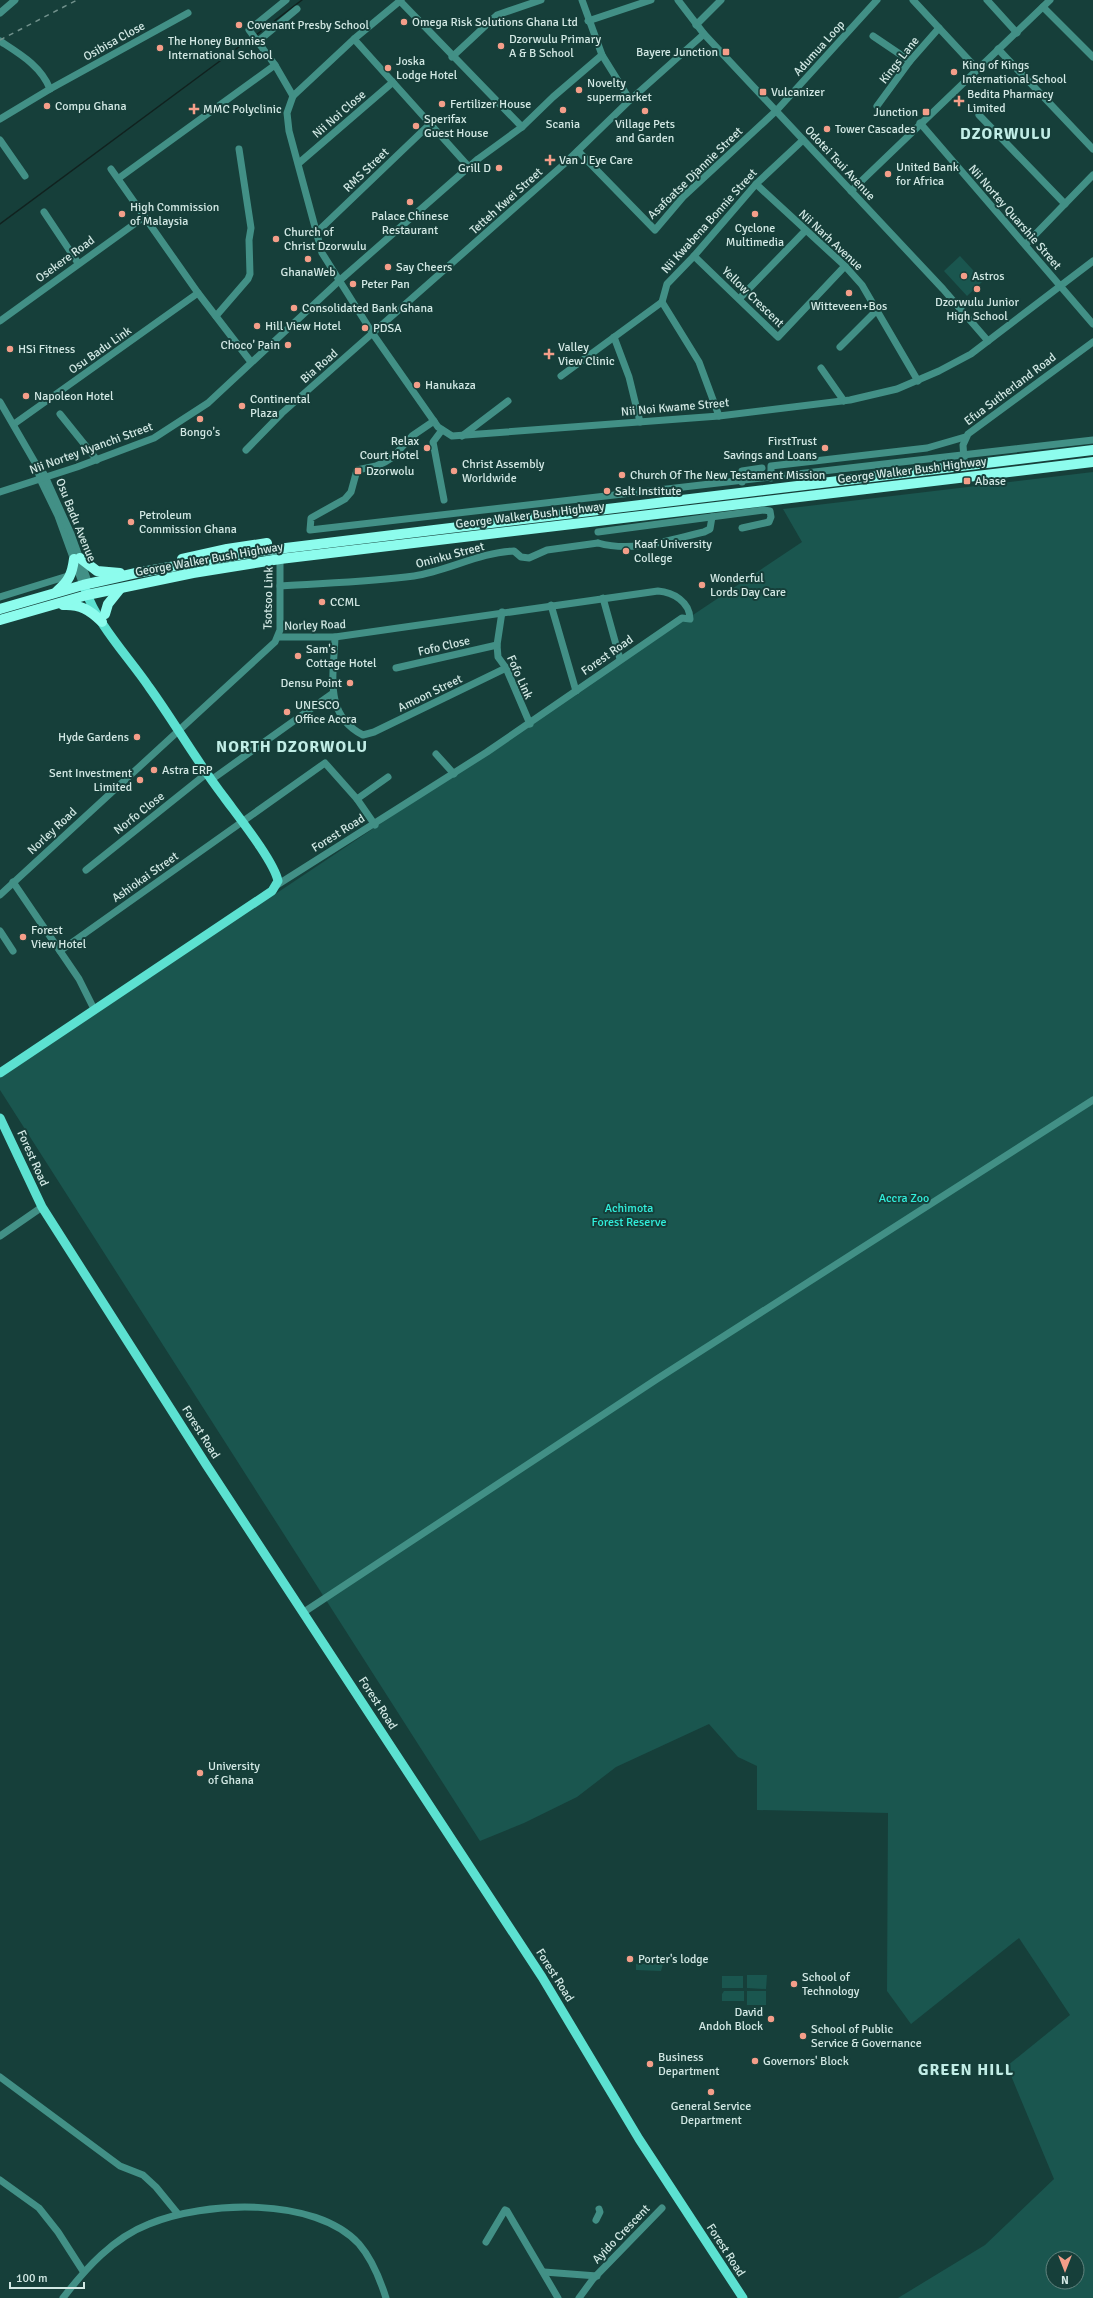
<svg xmlns="http://www.w3.org/2000/svg" width="1093" height="2298" viewBox="0 0 1093 2298" font-family="Signika,sans-serif">
  <style>
    .green { fill: #1a564f; fill-rule: evenodd }
    .lines { fill: none; stroke-linecap: round; stroke-linejoin: round }
    .stream { stroke: #11221f; stroke-width: 1.5 }
    .minor { stroke: #429086; stroke-width: 7 }
    .major { stroke: #5ce1d1; stroke-width: 9 }
    .highway { stroke: #8dfced; stroke-width: 10 }
    .rail { stroke: #71918c; stroke-width: 1.5; stroke-dasharray: 5 5; stroke-linecap: butt }
    .poi-dot { fill: #f49e89; stroke: #163f3a; stroke-width: 1.5 }
    .labels { text-anchor: middle; stroke-width: 4; stroke-linejoin: round; paint-order: stroke }
    .poi-label { font-size: 12px; fill: #d2e8e4; stroke: #163f3a; text-anchor: start }
    .street-label { font-size: 12px; fill: #d2e8e4; stroke: #163f3a }
    .park-label { font-size: 12px; fill: #31efdc; stroke: #163f3a }
    .district-label { font-size: 16px; font-weight: bold; letter-spacing: 1px; fill: #c1ede6; stroke: #163f3a }
  </style>
  <rect width="100%" height="100%" fill="#163f3a"/>
  <g class="green">
    <path d="M960,256L983,281L967,296L944,271Z"/>
    <path d="M1093,472V2298H898L985,2245L1054,2179L1007,2066L1070,2015L1019,1938L911,2024L887,1991L888,1813L757,1810V1766L738,1757L709,1724L616,1767L577,1797L524,1823L480,1841L0,1090V1078L802,542L783,509ZM1053,2258H1077V2282H1053Z"/>
    <path d="M636,1964H663L661,1971L636,1970Z"/>
    <path d="M747,1975H767L766,1989L747,1988Z"/>
    <rect x="722" y="1976" width="21" height="12"/>
    <path d="M724,1991H744V2001H722V1994Z"/>
    <rect x="747" y="1991" width="19" height="14"/>
  </g>
  <g class="lines">
    <g class="stream">
      <path d="M256,35L302,0"/>
      <path d="M0,224L251,38"/>
    </g>
    <g class="minor">
      <path d="M286,0L249,30L275,65L293,96"/>
      <path d="M401,0L354,39L293,96L287,113L289,131L322,253L373,334L438,427L452,436L719,416L850,400L897,389L939,371L971,354L1093,261"/>
      <path d="M582,0L602,55L630,100"/>
      <path d="M678,0L704,34L943,289L988,341"/>
      <path d="M913,0L977,69"/>
      <path d="M987,0L1017,33"/>
      <path d="M400,1L522,127"/>
      <path d="M1043,7L1093,57"/>
      <path d="M0,13L15,0"/>
      <path d="M588,21L651,0"/>
      <path d="M696,25L721,0"/>
      <path d="M873,36L910,61"/>
      <path d="M354,39L469,167"/>
      <path d="M0,41C20,54 41,66 50,89"/>
      <path d="M257,42L297,9"/>
      <path d="M998,49L1093,149"/>
      <path d="M452,57L497,15L541,0"/>
      <path d="M877,106L910,61L939,28"/>
      <path d="M979,115L1065,204"/>
      <path d="M0,119L50,89L188,13"/>
      <path d="M920,123L1093,324"/>
      <path d="M0,140L25,176"/>
      <path d="M578,151L655,230L683,197L777,110L877,0"/>
      <path d="M299,163L393,82"/>
      <path d="M111,169L198,293L251,362"/>
      <path d="M119,178L275,65"/>
      <path d="M756,184L845,266L862,285L918,381"/>
      <path d="M851,191L1050,0"/>
      <path d="M44,212L78,263"/>
      <path d="M316,233L431,123"/>
      <path d="M1026,244L1093,175"/>
      <path d="M694,256L778,337L845,266"/>
      <path d="M740,298L805,231"/>
      <path d="M662,302L699,362L719,416"/>
      <path d="M216,316L248,279L250,274L249,240L251,228L239,149"/>
      <path d="M0,321L144,217"/>
      <path d="M614,337L629,377L640,422"/>
      <path d="M840,347L877,310"/>
      <path d="M821,368L844,401"/>
      <path d="M561,376L662,302L667,284L694,256L756,184L803,140"/>
      <path d="M0,402L37,466L40,479L58,516L83,585"/>
      <path d="M60,414L97,460"/>
      <path d="M434,421L412,436L393,457L385,462L376,466L357,470L351,492L345,499L311,518L310,530L1093,440"/>
      <path d="M14,424L198,293"/>
      <path d="M442,430L433,442L444,500"/>
      <path d="M462,436L508,401"/>
      <path d="M246,450L282,413L563,165L630,100L704,34"/>
      <path d="M964,459L963,445L968,434L1093,342"/>
      <path d="M44,474L71,534L89,584"/>
      <path d="M771,478V466L927,448L965,437"/>
      <path d="M742,482V471L762,468"/>
      <path d="M0,492L77,467L154,438L208,403L339,281L478,159L522,127L553,97L602,55"/>
      <path d="M598,532L764,510L770,511L771,517L769,522L742,528"/>
      <path d="M598,543C633,553 669,540 704,532L710,529L712,517"/>
      <path d="M280,586C324,583 370,582 414,576C447,571 481,552 514,551L521,557L529,558L547,550L598,543"/>
      <path d="M0,597L71,575"/>
      <path d="M603,598L620,659"/>
      <path d="M551,605L576,691"/>
      <path d="M502,612L497,645L498,657L506,668L530,724"/>
      <path d="M335,637C334,673 323,715 363,735L374,732L506,668"/>
      <path d="M396,668L497,645"/>
      <path d="M436,754L454,774"/>
      <path d="M211,780L333,693"/>
      <path d="M357,799L388,777"/>
      <path d="M86,870L206,774"/>
      <path d="M13,882L79,979L94,1009"/>
      <path d="M277,885L487,752L682,618L690,619C690,602 673,592 658,591L335,637H278"/>
      <path d="M0,895L275,642L280,630V559"/>
      <path d="M0,931L13,951"/>
      <path d="M60,951L325,763L357,799L375,825"/>
      <path d="M0,1236L42,1207"/>
      <path d="M304,1612L657,1379L1093,1100"/>
      <path d="M0,2077L120,2166L143,2175L156,2187L178,2214"/>
      <path d="M0,2180L39,2208L58,2232L83,2271"/>
      <path d="M596,2220L600,2212L599,2209"/>
      <path d="M486,2242L505,2210L507,2211L558,2298"/>
      <path d="M544,2272L597,2276"/>
      <path d="M63,2298C86,2268 113,2238 149,2224C204,2201 315,2196 359,2244C372,2259 380,2279 386,2298"/>
      <path d="M579,2298L593,2279L662,2208"/>
    </g>
    <g class="major">
      <path d="M0,1073L272,891L278,881C274,861 237,815 224,797C197,762 175,723 149,687C127,655 98,626 85,589"/>
      <path d="M0,1118L42,1207L207,1466L542,1977L639,2139L743,2298"/>
    </g>
    <g class="highway">
      <path d="M80,558L97,571L120,573"/>
      <path d="M182,559L227,549L267,543"/>
      <path d="M57,591C69,581 72,574 74,559"/>
      <path d="M63,605C80,604 90,610 102,622"/>
      <path d="M0,609L83,585L136,573L261,551L1093,450"/>
      <path d="M105,614L108,604L120,589"/>
      <path d="M0,620L87,595L193,573L280,559L1093,462"/>
    </g>
    <path class="rail" d="M0,40L77,0"/>
  </g>
  <g class="poi-dot">
    <circle cx="404" cy="22" r="4"/>
    <circle cx="239" cy="25" r="4"/>
    <circle cx="501" cy="46" r="4"/>
    <circle cx="160" cy="48" r="4"/>
    <rect x="722" y="48" width="8" height="8" rx="2"/>
    <circle cx="388" cy="68" r="4"/>
    <circle cx="954" cy="72" r="4"/>
    <circle cx="579" cy="90" r="4"/>
    <rect x="759" y="88" width="8" height="8" rx="2"/>
    <path d="M957 95h4v4h4v4h-4v4h-4v-4h-4v-4h4z"/>
    <circle cx="442" cy="104" r="4"/>
    <circle cx="47" cy="106" r="4"/>
    <path d="M192 103h4v4h4v4h-4v4h-4v-4h-4v-4h4z"/>
    <circle cx="563" cy="110" r="4"/>
    <circle cx="645" cy="111" r="4"/>
    <rect x="922" y="108" width="8" height="8" rx="2"/>
    <circle cx="416" cy="126" r="4"/>
    <circle cx="827" cy="129" r="4"/>
    <path d="M548 154h4v4h4v4h-4v4h-4v-4h-4v-4h4z"/>
    <circle cx="499" cy="168" r="4"/>
    <circle cx="888" cy="174" r="4"/>
    <circle cx="410" cy="202" r="4"/>
    <circle cx="122" cy="214" r="4"/>
    <circle cx="755" cy="214" r="4"/>
    <circle cx="276" cy="239" r="4"/>
    <circle cx="308" cy="259" r="4"/>
    <circle cx="388" cy="267" r="4"/>
    <circle cx="964" cy="276" r="4"/>
    <circle cx="353" cy="284" r="4"/>
    <circle cx="977" cy="289" r="4"/>
    <circle cx="849" cy="293" r="4"/>
    <circle cx="294" cy="308" r="4"/>
    <circle cx="257" cy="326" r="4"/>
    <circle cx="365" cy="328" r="4"/>
    <circle cx="288" cy="345" r="4"/>
    <circle cx="10" cy="349" r="4"/>
    <path d="M547 348h4v4h4v4h-4v4h-4v-4h-4v-4h4z"/>
    <circle cx="417" cy="385" r="4"/>
    <circle cx="26" cy="396" r="4"/>
    <circle cx="242" cy="406" r="4"/>
    <circle cx="200" cy="419" r="4"/>
    <circle cx="427" cy="448" r="4"/>
    <circle cx="825" cy="448" r="4"/>
    <rect x="354" y="467" width="8" height="8" rx="2"/>
    <circle cx="454" cy="471" r="4"/>
    <circle cx="622" cy="475" r="4"/>
    <rect x="963" y="477" width="8" height="8" rx="2"/>
    <circle cx="607" cy="491" r="4"/>
    <circle cx="131" cy="522" r="4"/>
    <circle cx="626" cy="551" r="4"/>
    <circle cx="702" cy="585" r="4"/>
    <circle cx="322" cy="602" r="4"/>
    <circle cx="298" cy="656" r="4"/>
    <circle cx="350" cy="683" r="4"/>
    <circle cx="287" cy="712" r="4"/>
    <circle cx="137" cy="737" r="4"/>
    <circle cx="154" cy="770" r="4"/>
    <circle cx="140" cy="780" r="4"/>
    <circle cx="23" cy="937" r="4"/>
    <circle cx="200" cy="1773" r="4"/>
    <circle cx="630" cy="1959" r="4"/>
    <circle cx="794" cy="1984" r="4"/>
    <circle cx="771" cy="2019" r="4"/>
    <circle cx="803" cy="2036" r="4"/>
    <circle cx="755" cy="2061" r="4"/>
    <circle cx="650" cy="2064" r="4"/>
    <circle cx="711" cy="2092" r="4"/>
  </g>
  <g class="labels">
    <g class="poi-label">
      <text x="412" y="26">Omega Risk Solutions Ghana Ltd</text>
      <text x="247" y="29">Covenant Presby School</text>
      <text x="509" y="43">Dzorwulu Primary<tspan x="509" dy="14">A &amp; B School</tspan></text>
      <text x="168" y="45">The Honey Bunnies<tspan x="168" dy="14">International School</tspan></text>
      <text x="718" y="56" text-anchor="end">Bayere Junction</text>
      <text x="396" y="65">Joska<tspan x="396" dy="14">Lodge Hotel</tspan></text>
      <text x="962" y="69">King of Kings<tspan x="962" dy="14">International School</tspan></text>
      <text x="587" y="87">Novelty<tspan x="587" dy="14">supermarket</tspan></text>
      <text x="771" y="96">Vulcanizer</text>
      <text x="967" y="98">Bedita Pharmacy<tspan x="967" dy="14">Limited</tspan></text>
      <text x="450" y="108">Fertilizer House</text>
      <text x="55" y="110">Compu Ghana</text>
      <text x="203" y="113">MMC Polyclinic</text>
      <text x="918" y="116" text-anchor="end">Junction</text>
      <text x="424" y="123">Sperifax<tspan x="424" dy="14">Guest House</tspan></text>
      <text x="563" y="128" text-anchor="middle">Scania</text>
      <text x="645" y="128" text-anchor="middle">Village Pets<tspan x="645" dy="14">and Garden</tspan></text>
      <text x="835" y="133">Tower Cascades</text>
      <text x="559" y="164">Van J Eye Care</text>
      <text x="896" y="171">United Bank<tspan x="896" dy="14">for Africa</tspan></text>
      <text x="491" y="172" text-anchor="end">Grill D</text>
      <text x="130" y="211">High Commission<tspan x="130" dy="14">of Malaysia</tspan></text>
      <text x="410" y="220" text-anchor="middle">Palace Chinese<tspan x="410" dy="14">Restaurant</tspan></text>
      <text x="755" y="232" text-anchor="middle">Cyclone<tspan x="755" dy="14">Multimedia</tspan></text>
      <text x="284" y="236">Church of<tspan x="284" dy="14">Christ Dzorwulu</tspan></text>
      <text x="396" y="271">Say Cheers</text>
      <text x="308" y="276" text-anchor="middle">GhanaWeb</text>
      <text x="972" y="280">Astros</text>
      <text x="361" y="288">Peter Pan</text>
      <text x="977" y="306" text-anchor="middle">Dzorwulu Junior<tspan x="977" dy="14">High School</tspan></text>
      <text x="849" y="310" text-anchor="middle">Witteveen+Bos</text>
      <text x="302" y="312">Consolidated Bank Ghana</text>
      <text x="265" y="330">Hill View Hotel</text>
      <text x="373" y="332">PDSA</text>
      <text x="280" y="349" text-anchor="end">Choco' Pain</text>
      <text x="558" y="351">Valley<tspan x="558" dy="14">View Clinic</tspan></text>
      <text x="18" y="353">HSi Fitness</text>
      <text x="425" y="389">Hanukaza</text>
      <text x="34" y="400">Napoleon Hotel</text>
      <text x="250" y="403">Continental<tspan x="250" dy="14">Plaza</tspan></text>
      <text x="200" y="436" text-anchor="middle">Bongo's</text>
      <text x="419" y="445" text-anchor="end">Relax<tspan x="419" dy="14">Court Hotel</tspan></text>
      <text x="817" y="445" text-anchor="end">FirstTrust<tspan x="817" dy="14">Savings and Loans</tspan></text>
      <text x="462" y="468">Christ Assembly<tspan x="462" dy="14">Worldwide</tspan></text>
      <text x="366" y="475">Dzorwolu</text>
      <text x="630" y="479">Church Of The New Testament Mission</text>
      <text x="975" y="485">Abase</text>
      <text x="615" y="495">Salt Institute</text>
      <text x="139" y="519">Petroleum<tspan x="139" dy="14">Commission Ghana</tspan></text>
      <text x="634" y="548">Kaaf University<tspan x="634" dy="14">College</tspan></text>
      <text x="710" y="582">Wonderful<tspan x="710" dy="14">Lords Day Care</tspan></text>
      <text x="330" y="606">CCML</text>
      <text x="306" y="653">Sam's<tspan x="306" dy="14">Cottage Hotel</tspan></text>
      <text x="342" y="687" text-anchor="end">Densu Point</text>
      <text x="295" y="709">UNESCO<tspan x="295" dy="14">Office Accra</tspan></text>
      <text x="129" y="741" text-anchor="end">Hyde Gardens</text>
      <text x="162" y="774">Astra ERP</text>
      <text x="132" y="777" text-anchor="end">Sent Investment<tspan x="132" dy="14">Limited</tspan></text>
      <text x="31" y="934">Forest<tspan x="31" dy="14">View Hotel</tspan></text>
      <text x="208" y="1770">University<tspan x="208" dy="14">of Ghana</tspan></text>
      <text x="638" y="1963">Porter's lodge</text>
      <text x="802" y="1981">School of<tspan x="802" dy="14">Technology</tspan></text>
      <text x="763" y="2016" text-anchor="end">David<tspan x="763" dy="14">Andoh Block</tspan></text>
      <text x="811" y="2033">School of Public<tspan x="811" dy="14">Service &amp; Governance</tspan></text>
      <text x="658" y="2061">Business<tspan x="658" dy="14">Department</tspan></text>
      <text x="763" y="2065">Governors' Block</text>
      <text x="711" y="2110" text-anchor="middle">General Service<tspan x="711" dy="14">Department</tspan></text>
    </g>
    <g class="street-label">
      <text transform="translate(114 41) rotate(-29)" y="4">Osibisa Close</text>
      <text transform="translate(819 48) rotate(-48)" y="4">Adumua Loop</text>
      <text transform="translate(899 60) rotate(-52)" y="4">Kings Lane</text>
      <text transform="translate(339 114) rotate(-41)" y="4">Nii Noi Close</text>
      <text transform="translate(840 163) rotate(47)" y="4">Odotei Tsui Avenue</text>
      <text transform="translate(366 170) rotate(-44)" y="4">RMS Street</text>
      <text transform="translate(695 173) rotate(-44)" y="4">Asafoatse Djannie Street</text>
      <text transform="translate(506 201) rotate(-42)" y="4">Tetteh Kwei Street</text>
      <text transform="translate(1015 217) rotate(49)" y="4">Nii Nortey Quarshie Street</text>
      <text transform="translate(709 221) rotate(-48)" y="4">Nii Kwabena Bonnie Street</text>
      <text transform="translate(831 240) rotate(43)" y="4">Nii Narh Avenue</text>
      <text transform="translate(65 259) rotate(-36)" y="4">Osekere Road</text>
      <text transform="translate(753 297) rotate(44)" y="4">Yellow Crescent</text>
      <text transform="translate(100 350) rotate(-35)" y="4">Osu Badu Link</text>
      <text transform="translate(319 366) rotate(-41)" y="4">Bia Road</text>
      <text transform="translate(1010 389) rotate(-37)" y="4">Efua Sutherland Road</text>
      <text transform="translate(675 407) rotate(-5)" y="4">Nii Noi Kwame Street</text>
      <text transform="translate(91 448) rotate(-20)" y="4">Nii Nortey Nyanchi Street</text>
      <text transform="translate(912 470) rotate(-7)" y="4">George Walker Bush Highway</text>
      <text transform="translate(530 515) rotate(-7)" y="4">George Walker Bush Highway</text>
      <text transform="translate(76 520) rotate(68)" y="4">Osu Badu Avenue</text>
      <text transform="translate(450 555) rotate(-15)" y="4">Oninku Street</text>
      <text transform="translate(209 559) rotate(-10)" y="4">George Walker Bush Highway</text>
      <text transform="translate(268 598) rotate(-89)" y="4">Tsotsoo Link</text>
      <text transform="translate(315 625) rotate(-2)" y="4">Norley Road</text>
      <text transform="translate(444 646) rotate(-13)" y="4">Fofo Close</text>
      <text transform="translate(607 655) rotate(-35)" y="4">Forest Road</text>
      <text transform="translate(520 677) rotate(66)" y="4">Fofo Link</text>
      <text transform="translate(430 693) rotate(-26)" y="4">Amoon Street</text>
      <text transform="translate(139 813) rotate(-38)" y="4">Norfo Close</text>
      <text transform="translate(52 831) rotate(-43)" y="4">Norley Road</text>
      <text transform="translate(338 833) rotate(-32)" y="4">Forest Road</text>
      <text transform="translate(145 877) rotate(-35)" y="4">Ashiokai Street</text>
      <text transform="translate(33 1158) rotate(66)" y="4">Forest Road</text>
      <text transform="translate(201 1432) rotate(58)" y="4">Forest Road</text>
      <text transform="translate(378 1703) rotate(57)" y="4">Forest Road</text>
      <text transform="translate(555 1975) rotate(58)" y="4">Forest Road</text>
      <text transform="translate(621 2234) rotate(-46)" y="4">Ayido Crescent</text>
      <text transform="translate(726 2250) rotate(57)" y="4">Forest Road</text>
    </g>
    <g class="park-label">
      <text x="904" y="1202">Accra Zoo</text>
      <text x="629" y="1212">Achimota<tspan x="629" dy="14">Forest Reserve</tspan></text>
    </g>
    <g class="district-label">
      <text x="1006" y="139">DZORWULU</text>
      <text x="292" y="752">NORTH DZORWOLU</text>
      <text x="966" y="2075">GREEN HILL</text>
    </g>
  </g>
  <g transform="translate(1065 2270) rotate(180)"><circle r="19" fill="#163f3a" stroke="#61837e"/>
  <path d="M0-3L7 15L0 10L-7 15Z" fill="#f49e89"/>
  <text y="-6" font-size="11" font-weight="bold" text-anchor="middle" fill="#d2e8e4">N</text>
  </g>
  <path d="M10 2282v6h74v-6" fill="none" stroke="#d2e8e4" stroke-width="2"/>
  <text x="16" y="2282" font-size="12" fill="#d2e8e4" stroke="#163f3a" stroke-width="3" paint-order="stroke">100 m</text>
</svg>
